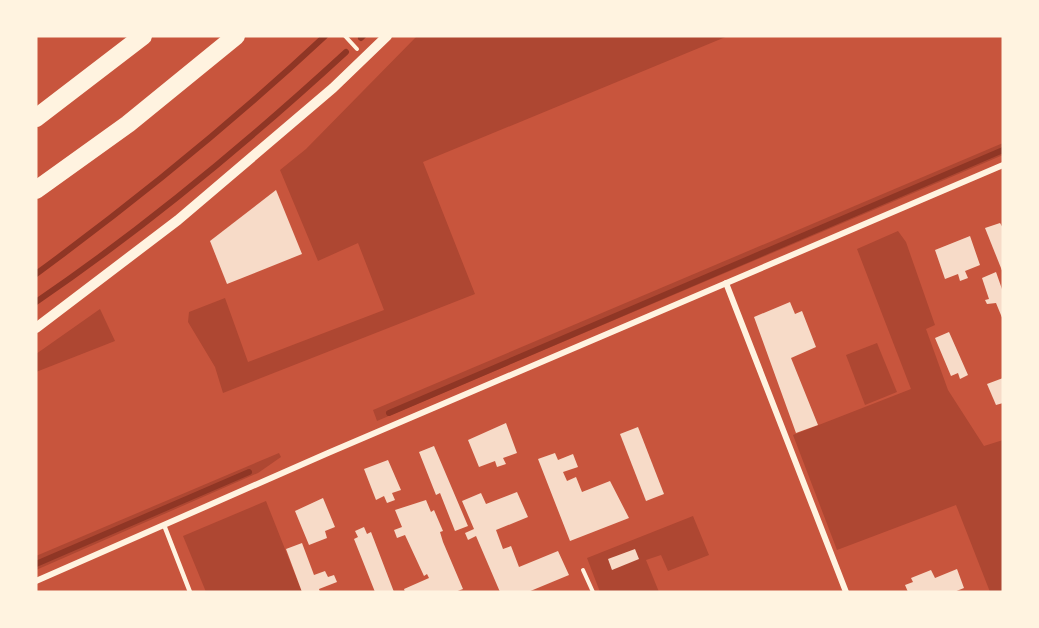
<svg xmlns="http://www.w3.org/2000/svg" width="1039" height="628" viewBox="0 0 1039 628" font-family="Manrope,sans-serif">
  <style>
    .green { fill: #ae4732 }
    .lines { fill: none; stroke-linecap: round; stroke-linejoin: round }
    .stream { stroke: #8f3625; stroke-width: 6 }
    .building { fill: #f7dbc8 }
    .path { stroke: #fff3e0; stroke-width: 4 }
    .service { stroke: #fff3e0; stroke-width: 4.5 }
    .minor { stroke: #fff3e0; stroke-width: 6 }
    .tertiary { stroke: #fff3e0; stroke-width: 10 }
    .motorway { stroke: #fff3e0; stroke-width: 18 }
  </style>
  <rect width="100%" height="100%" fill="#c8553d"/>
  <g class="green">
    <path d="M417,36H728L423,162L475,294L223,393L215,367L188,322L189,312L225,298L248,362L384,310L358,243L318,261L280,170L306,149Z"/>
    <path d="M1003,143V155L377,421L373,410Z"/>
    <path d="M898,231L906,242L935,325L926,329L948,390L984,446L1003,440V592H990L956,505L837,550L793,435L911,389L857,249Z"/>
    <path d="M100,309L115,341L36,372V354Z"/>
    <path d="M877,343L897,392L865,405L846,355Z"/>
    <path d="M279,453L281,457L258,473L36,570V556Z"/>
    <path d="M266,501L302,592H206L183,536Z"/>
    <path d="M693,516L709,555L668,571L661,555L646,560L659,592H600L587,558Z"/>
  </g>
  <g class="lines">
    <g class="stream">
      <path d="M361,38L363,36"/>
      <path d="M36,274C137,200 234,121 325,36"/>
      <path d="M36,302C146,227 248,142 346,52"/>
      <path d="M389,413L1003,150"/>
      <path d="M36,564L249,472"/>
    </g>
  </g>
  <g class="building">
    <path d="M276,190L302,254L227,284L210,241Z"/>
    <path d="M1000,223L1003,228V273L985,228Z"/>
    <path d="M970,236L980,265L965,271L968,278L960,281L958,274L945,279L935,250Z"/>
    <path d="M996,272L1003,292V320L996,303L987,304L985,300L989,299L982,278Z"/>
    <path d="M790,302L795,314L802,311L816,347L791,358L818,425L796,433L754,317Z"/>
    <path d="M949,332L968,375L960,379L958,373L951,376L935,338Z"/>
    <path d="M1003,378V403L996,405L987,384Z"/>
    <path d="M506,423L517,453L503,458L506,464L497,467L495,461L479,467L468,440Z"/>
    <path d="M638,427L664,494L646,501L620,434Z"/>
    <path d="M434,446L468,526L455,531L440,493L436,495L419,452Z"/>
    <path d="M555,453L558,460L573,454L578,467L563,472L567,481L576,477L582,492L610,481L629,518L570,541L538,459Z"/>
    <path d="M388,460L401,490L392,493L395,500L387,503L384,496L376,500L364,469Z"/>
    <path d="M517,492L528,517L496,530L503,549L511,546L519,567L558,551L569,575L528,592H500L476,536L468,540L465,533L474,529L462,501L481,493L486,504Z"/>
    <path d="M323,498L335,527L325,531L327,538L309,545L295,511Z"/>
    <path d="M426,500L431,512L434,510L443,531L440,532L443,542L463,589L455,592H405L404,589L429,578L427,574L424,576L405,535L397,538L394,530L402,527L395,510Z"/>
    <path d="M364,527L367,534L371,532L394,592H375L354,539L358,537L355,531Z"/>
    <path d="M302,543L314,575L325,571L328,577L334,575L337,582L319,589L320,592H302L286,549Z"/>
    <path d="M635,549L639,559L612,570L608,559Z"/>
    <path d="M957,569L964,588L954,592H908L905,585L913,582L911,578L931,570L935,578Z"/>
  </g>
  <g class="lines">
    <g class="path">
      <path d="M345,36L357,49"/>
      <path d="M583,570L593,592"/>
    </g>
    <path class="service" d="M164,525L190,592"/>
    <g class="minor">
      <path d="M726,283L846,592"/>
      <path d="M36,581L328,453L1003,165"/>
    </g>
    <path class="tertiary" d="M36,328L178,220L333,88L387,36"/>
    <g class="motorway">
      <path d="M36,118L143,36"/>
      <path d="M36,190L128,124L236,36"/>
    </g>
  </g>
  <rect width="1039" height="628" fill="none" stroke="#fff3e0" stroke-width="75"/>
</svg>
